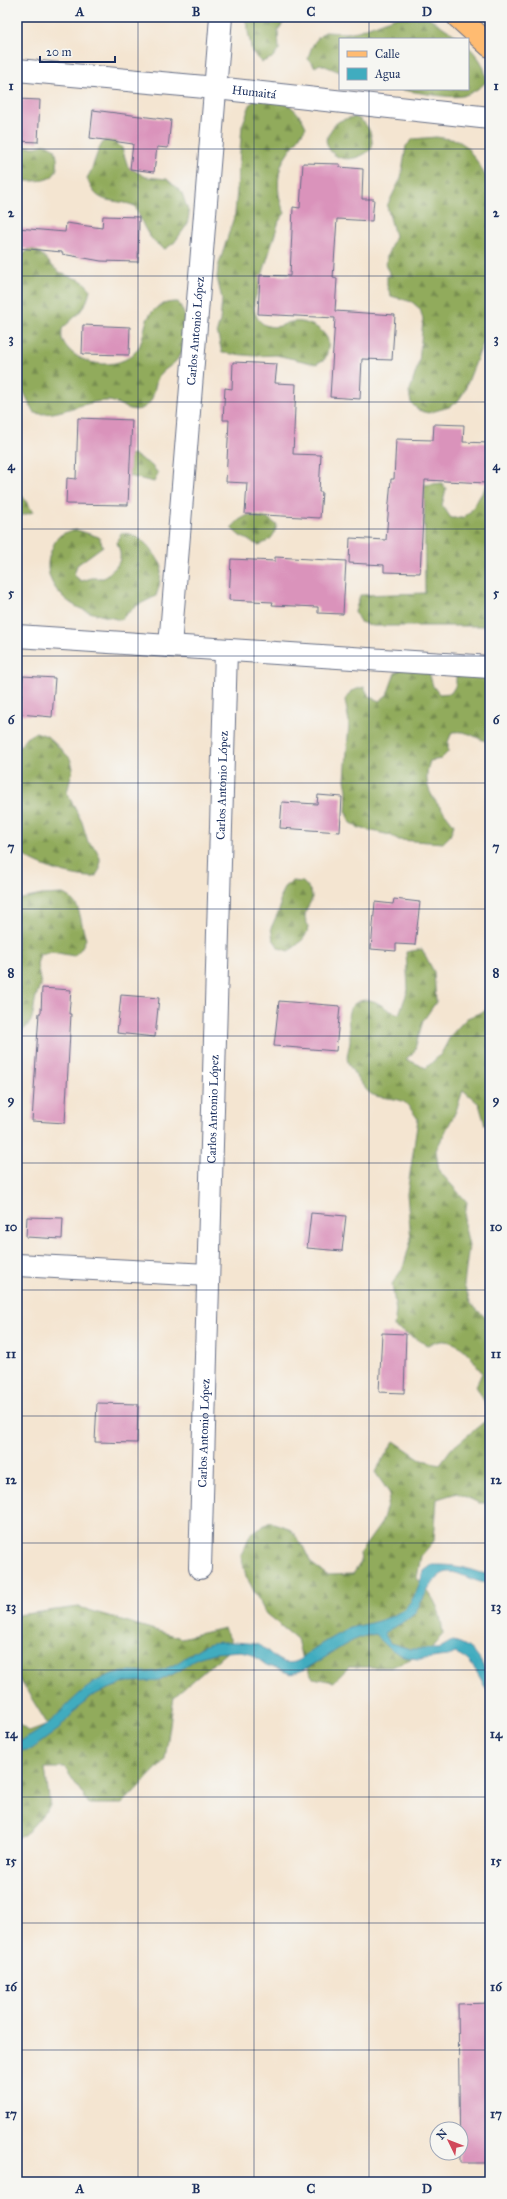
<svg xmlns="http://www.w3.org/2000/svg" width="507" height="2199" viewBox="0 0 507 2199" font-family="'IM FELL Great Primer',serif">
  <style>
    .forest { fill: url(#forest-firs); stroke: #566d5d }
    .water { fill: #40acbf; stroke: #2e6e8e }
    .building { fill: #da93bb }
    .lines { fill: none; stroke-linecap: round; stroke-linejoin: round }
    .street-casing { stroke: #676f86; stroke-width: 24 }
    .primary-casing { stroke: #676f86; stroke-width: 24 }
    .street { stroke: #fff; stroke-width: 22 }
    .primary { stroke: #ffbb71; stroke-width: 22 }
    .grid { fill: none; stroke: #1b2f5e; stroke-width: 1; stroke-opacity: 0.55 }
    .labels { text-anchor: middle; stroke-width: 4; stroke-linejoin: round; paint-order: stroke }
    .street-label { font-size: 12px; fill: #1b2f5e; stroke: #f6f6f2 }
    .neatline { fill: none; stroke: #1b2f5e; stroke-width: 1.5 }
    .grid-label { font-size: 13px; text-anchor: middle; font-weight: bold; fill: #1b2f5e }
  </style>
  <defs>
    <pattern id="forest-firs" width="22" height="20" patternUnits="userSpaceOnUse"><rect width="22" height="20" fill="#91ab5c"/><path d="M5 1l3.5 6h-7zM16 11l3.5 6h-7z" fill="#768c4f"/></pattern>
  </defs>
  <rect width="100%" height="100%" fill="#f6f6f2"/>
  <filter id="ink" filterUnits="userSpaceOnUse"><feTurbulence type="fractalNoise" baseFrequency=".025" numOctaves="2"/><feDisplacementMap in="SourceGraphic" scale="8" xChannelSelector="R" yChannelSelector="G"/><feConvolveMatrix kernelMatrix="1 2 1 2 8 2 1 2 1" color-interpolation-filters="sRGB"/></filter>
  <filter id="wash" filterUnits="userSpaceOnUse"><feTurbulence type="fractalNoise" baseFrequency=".012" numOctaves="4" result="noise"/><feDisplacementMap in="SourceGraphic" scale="16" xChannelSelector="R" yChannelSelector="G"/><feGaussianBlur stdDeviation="0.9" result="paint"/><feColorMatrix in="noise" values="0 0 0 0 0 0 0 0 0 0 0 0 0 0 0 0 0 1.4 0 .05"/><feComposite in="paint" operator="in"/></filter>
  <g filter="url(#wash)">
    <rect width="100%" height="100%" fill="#f4e5d1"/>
    <g class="forest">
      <path d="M245,17H288L278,30L279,50L272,58L262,62L252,52Z"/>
      <path d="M396,17H428L461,39H340V72L320,64L315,67L308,59C311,46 315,39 325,32L346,33L358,31Z"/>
      <path d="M468,46C479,58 486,65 486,82C480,88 471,94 462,96C450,99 411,91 397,89H468Z"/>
      <path d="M264,89C281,100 298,107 306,127C299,139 290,149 283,161C276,175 277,200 285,213L279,221L254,302C253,317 262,330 280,326C284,325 287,322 292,322C303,320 321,326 327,338C330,344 327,353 325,359L316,364L276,355L255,356L222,353L217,331L220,321L222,299L217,278L218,267L235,214L242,126L250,105Z"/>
      <path d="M355,117C368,122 373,134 372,148C358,163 330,164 326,140C334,123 336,120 355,117Z"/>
      <path d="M436,137L457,140L466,146L479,164L490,185V316L484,341L464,392L458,401L449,407L428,413L418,410L411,403L409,393L419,362L423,319L420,309L412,302L391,296L387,286V276H391L386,267L387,256L395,236L387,206L401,178L406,146L413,139Z"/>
      <path d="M114,140L122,148L128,167L146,177L167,179L182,193L189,214L187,225L174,243L165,249C147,240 143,224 135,206C113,197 97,208 87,178C95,166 95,152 104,141Z"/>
      <path d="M46,144L55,149C65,184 42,181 17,181V147H36Z"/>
      <path d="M29,248C47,252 49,268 63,274C76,280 81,277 90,289C88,308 75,316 62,329C62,333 61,338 63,341C75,366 119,373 137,350C146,338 142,319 155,309C162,303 170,302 178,302C190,319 190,346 175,362C170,367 163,370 159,376C152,388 157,402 141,409C130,413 119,402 109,401C83,400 58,418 34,413L17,378V263Z"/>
      <path d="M133,454L151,465L158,473L154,482L111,472L122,457Z"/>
      <path d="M490,457V600L487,626H373L360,622L355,612L360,595L425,593L424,485L442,483L446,489L442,505L451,518H463L470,512L487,485Z"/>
      <path d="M17,492L21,494L33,512L17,517Z"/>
      <path d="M248,515L269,519L277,525C274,537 270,542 258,545L240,536L231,528L239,520Z"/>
      <path d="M77,530L99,537L103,546L77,565L74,575L81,581L92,578H104C117,566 125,562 117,543L121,533C142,533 152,550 162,566L159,587L156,596L136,606L120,620C107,616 91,614 79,608C57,597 41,575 51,551C57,535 60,533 77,530Z"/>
      <path d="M427,665L433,686L439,694L451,693L456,685V675L490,670V742C474,739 471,730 452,732L448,742V752L441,759L430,761C419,791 439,803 454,825L450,836L443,843L399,840L390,835L359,828L350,822L346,813L347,790L345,780L349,722L345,700L351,691L364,687L369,696L379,701L387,695L395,673L404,668Z"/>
      <path d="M36,732L47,736L70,758L73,768L67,793L82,822L88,842L96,849L100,858V869L95,877C74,878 31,865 17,850V749L20,747L26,738Z"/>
      <path d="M292,881L303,882C322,901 305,901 305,918C306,921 308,924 308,927C307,939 297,945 289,951L279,948L273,939L271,928L280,908V897L284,887Z"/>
      <path d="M63,894C83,903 79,920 86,939L81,949L74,956L52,952L40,954L37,964L41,985C29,1004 40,1025 17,1033V900L42,895Z"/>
      <path d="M422,949L434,972L436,1002L423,1021L414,1052L406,1059L426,1068L441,1054L451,1035L467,1018L487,1010L490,1013V1129L485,1125L479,1104L463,1090L456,1111L436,1150L439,1171L467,1202L464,1224L469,1245L464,1285L471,1304L486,1318L490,1320V1412L476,1386L482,1373C473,1359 463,1343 445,1341C440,1340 432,1344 427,1345L394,1327L396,1311L392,1284L403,1268L411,1240L407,1194L418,1119C414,1114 409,1106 404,1102C395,1097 380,1099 371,1094C365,1090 350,1069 348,1062C345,1055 351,1046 350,1038C350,1024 342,1007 360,1001C377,996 384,1011 399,1014L408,990L406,952Z"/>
      <path d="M490,1417V1503H479L457,1493L437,1499L434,1541L421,1556L417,1578C435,1599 440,1607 443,1634L429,1651L392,1667H349L334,1682L313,1678L302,1660L297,1639L266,1614L246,1576L241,1555L251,1533L270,1522L289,1528L302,1544L311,1563L327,1575L353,1574L361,1562L360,1553L382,1522L390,1494L375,1472L394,1441L422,1460L440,1464L451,1449Z"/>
      <path d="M79,1607L181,1638L224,1628L234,1646L174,1697L165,1760L122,1804H89L65,1768H45L50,1806L24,1836L17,1837V1723L29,1732L48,1725L17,1675V1615Z"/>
    </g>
    <path class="water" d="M432,1565C444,1565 456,1565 468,1569C476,1571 481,1574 490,1574V1583C475,1584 459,1571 449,1572C433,1572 423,1603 413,1615C405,1623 392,1627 384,1633L390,1643L410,1649H438L452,1641C476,1644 490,1671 490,1695C479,1679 475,1660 455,1653C449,1657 445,1656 438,1657C409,1663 394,1655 375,1634C343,1638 322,1666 291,1674L266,1665L250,1653L240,1651L214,1653L197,1658L179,1671L159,1681L127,1682L95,1694L79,1706L59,1729L32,1749L17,1752V1742C56,1729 72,1688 112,1674C126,1670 143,1674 157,1671C177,1668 190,1651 208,1644C215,1641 238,1642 247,1643C251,1643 258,1644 261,1646C272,1653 279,1666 295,1662C301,1660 307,1653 312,1650C322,1643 333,1637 344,1631C350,1627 359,1626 367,1624C404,1615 413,1607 424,1571Z"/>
    <g id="blocks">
      <g class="building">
        <path d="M17,99L40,100L38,142L17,141Z"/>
        <path d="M93,110L171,120L168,148L157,147L154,172L130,169L133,144L90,138Z"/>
        <path d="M303,163L340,164V167L363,169L362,199H374L372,221L337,219L333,278L337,279L335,311L395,315L392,360L362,359L360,399L330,397L335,318L258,314L260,275L290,276L293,207L300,208Z"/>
        <path d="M103,216L139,217L138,262L101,261L62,254V252L17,248V228L65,232L66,223L102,228Z"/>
        <path d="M83,325L130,327L129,355L82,354Z"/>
        <path d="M233,362L277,364L275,383L296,384L293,454L321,455L319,492H322L320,518L245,514L247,483L226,482L229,420H223L225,388L232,389Z"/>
        <path d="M78,418L132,420L128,505L66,504L67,478L76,479Z"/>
        <path d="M434,424L464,425L463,442L488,443L486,483L425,480L420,573L384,572V565L349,563L350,538L386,540L391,479H394L396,439L433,440Z"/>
        <path d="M275,557L346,561L343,614L318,613V607L272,605L273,602L229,600L231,559L275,561Z"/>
        <path d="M23,676L55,678L52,717L20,714Z"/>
        <path d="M318,795L342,797L340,832L280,828L282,802L317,804Z"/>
        <path d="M394,899L420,902L415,945L396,944V951L371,949L375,902L393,904Z"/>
        <path d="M42,988L71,990L69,1014H71L65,1123L32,1121L39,1013H41Z"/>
        <path d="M121,995L159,998L155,1037L117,1033Z"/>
        <path d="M279,1001L340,1006L336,1051L274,1046Z"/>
        <path d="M311,1213L346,1216L342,1251L307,1248Z"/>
        <path d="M27,1217L63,1218L62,1239L26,1237Z"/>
        <path d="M382,1333L406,1334L404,1393L379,1392Z"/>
        <path d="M97,1403L138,1404L137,1443L95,1442Z"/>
        <path d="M490,2003V2163H460L458,2004Z"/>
      </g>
    </g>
  </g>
  <g filter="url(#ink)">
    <use href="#blocks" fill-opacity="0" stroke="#676f86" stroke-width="1"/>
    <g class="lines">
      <g class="street-casing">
        <g id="street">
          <path id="s1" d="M17,70L216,88L490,118"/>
          <path d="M17,636L490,667"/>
          <path id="s2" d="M170,646L221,17"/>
          <path d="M17,1265L208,1275"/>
          <path id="s3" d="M200,1568L226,650"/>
        </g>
      </g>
      <g class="primary-casing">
        <path id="primary" d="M458,17L490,46"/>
      </g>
      <use href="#street" class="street"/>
      <use href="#primary" class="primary"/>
    </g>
  </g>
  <path class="grid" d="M138,17V2182M254,17V2182M369,17V39M369,89V2182M17,149H490M17,276H490M17,402H490M17,529H490M17,656H490M17,783H490M17,909H490M17,1036H490M17,1163H490M17,1290H490M17,1416H490M17,1543H490M17,1670H490M17,1797H490M17,1923H490M17,2050H490"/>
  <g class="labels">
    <g class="street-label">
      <text dy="4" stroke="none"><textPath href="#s1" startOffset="238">Humaitá</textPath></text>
      <text dy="4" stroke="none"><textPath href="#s2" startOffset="316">Carlos Antonio López</textPath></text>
      <text dy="4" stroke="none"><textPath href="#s3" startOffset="783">Carlos Antonio López</textPath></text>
      <text dy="4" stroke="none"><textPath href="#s3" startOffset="459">Carlos Antonio López</textPath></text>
      <text dy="4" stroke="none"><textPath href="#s3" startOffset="135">Carlos Antonio López</textPath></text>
    </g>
  </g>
  <rect width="507" height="2199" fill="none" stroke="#f6f6f2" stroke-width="44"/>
  <rect x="339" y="38" width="130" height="52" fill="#f6f6f2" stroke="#9ea6b7"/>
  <rect x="347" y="51" width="20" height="6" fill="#ffbb71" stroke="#9ea6b7"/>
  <text x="375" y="58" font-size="12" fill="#1b2f5e">Calle</text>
  <rect x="347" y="68" width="20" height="12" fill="#40acbf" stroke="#9ea6b7"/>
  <text x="375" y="78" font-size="12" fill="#1b2f5e">Agua</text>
  <g transform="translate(449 2141) rotate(313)"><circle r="19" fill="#f6f6f2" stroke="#9ea6b7"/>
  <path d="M0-3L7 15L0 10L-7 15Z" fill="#d1495b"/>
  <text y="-6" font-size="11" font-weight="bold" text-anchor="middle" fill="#1b2f5e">N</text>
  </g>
  <path d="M40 56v6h75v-6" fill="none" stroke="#1b2f5e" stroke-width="2"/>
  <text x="46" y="56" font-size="12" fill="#1b2f5e" stroke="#f6f6f2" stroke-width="3" paint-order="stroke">20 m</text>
  <rect x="22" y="22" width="463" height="2155" class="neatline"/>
  <g class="grid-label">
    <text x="80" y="16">A</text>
    <text x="196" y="16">B</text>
    <text x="311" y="16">C</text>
    <text x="427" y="16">D</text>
    <text x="11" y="90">1</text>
    <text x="496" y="90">1</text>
    <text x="11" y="217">2</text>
    <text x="496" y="217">2</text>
    <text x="11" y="343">3</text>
    <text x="496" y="343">3</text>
    <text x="11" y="470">4</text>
    <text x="496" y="470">4</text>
    <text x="11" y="597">5</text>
    <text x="496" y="597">5</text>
    <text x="11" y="724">6</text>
    <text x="496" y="724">6</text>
    <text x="11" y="851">7</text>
    <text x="496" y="851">7</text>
    <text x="11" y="977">8</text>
    <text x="496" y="977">8</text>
    <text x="11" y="1104">9</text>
    <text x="496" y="1104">9</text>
    <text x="11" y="1231">10</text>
    <text x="496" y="1231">10</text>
    <text x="11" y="1358">11</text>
    <text x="496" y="1358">11</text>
    <text x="11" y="1484">12</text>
    <text x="496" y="1484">12</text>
    <text x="11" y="1611">13</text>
    <text x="496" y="1611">13</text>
    <text x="11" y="1738">14</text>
    <text x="496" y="1738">14</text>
    <text x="11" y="1865">15</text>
    <text x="496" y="1865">15</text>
    <text x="11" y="1991">16</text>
    <text x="496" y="1991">16</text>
    <text x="11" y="2118">17</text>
    <text x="496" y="2118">17</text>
    <text x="80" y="2193">A</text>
    <text x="196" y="2193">B</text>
    <text x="311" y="2193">C</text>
    <text x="427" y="2193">D</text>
  </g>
</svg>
